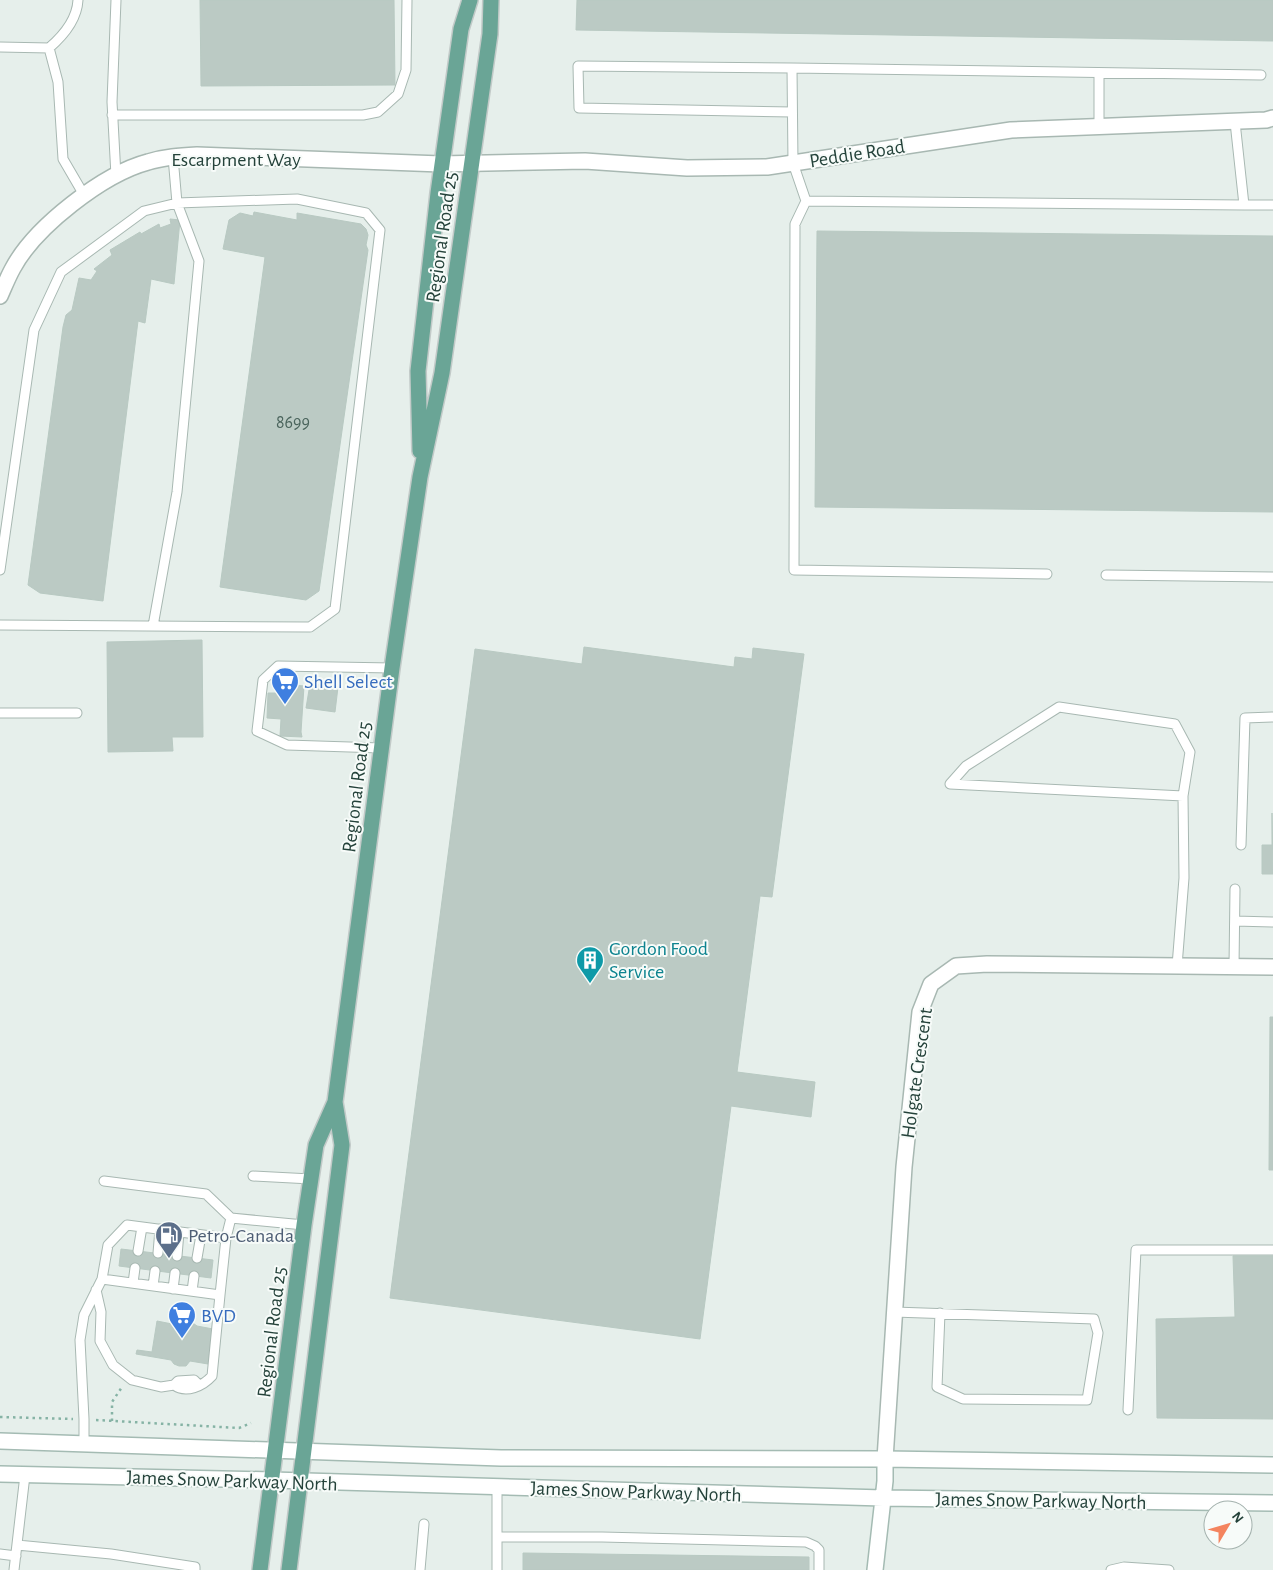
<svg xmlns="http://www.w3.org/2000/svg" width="1273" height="1570" font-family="'Alegreya Sans',sans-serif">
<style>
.building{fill:#bbcac4;stroke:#b8c9c2}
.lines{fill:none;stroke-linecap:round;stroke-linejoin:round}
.lane-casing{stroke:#a8b8b2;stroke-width:11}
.street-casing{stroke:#a8b8b2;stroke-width:18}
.secondary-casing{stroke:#a4bbb3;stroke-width:18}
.primary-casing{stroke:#c2cac8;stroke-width:18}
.path{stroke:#86b3a5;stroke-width:2.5;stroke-dasharray:2.5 4;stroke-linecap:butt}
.lane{stroke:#fff;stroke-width:9}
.street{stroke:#fff;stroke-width:15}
.secondary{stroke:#fff;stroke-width:15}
.primary{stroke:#6aa596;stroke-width:15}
.labels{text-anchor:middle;stroke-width:4;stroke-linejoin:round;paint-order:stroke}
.number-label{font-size:18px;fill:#4a645c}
.street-label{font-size:20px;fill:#24423a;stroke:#f7fbf9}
.shop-label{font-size:20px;fill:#366cbe;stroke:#f7fbf9;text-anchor:start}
.culture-label{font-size:20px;fill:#0d838f;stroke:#f7fbf9;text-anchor:start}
.service-label{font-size:20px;fill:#4e5e75;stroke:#f7fbf9;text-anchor:start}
</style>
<rect width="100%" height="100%" fill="#e6efeb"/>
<path class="building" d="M200 0H394L395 85 201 86Z
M577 0H1273V41L576 30Z
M254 212 297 220V213L361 224 366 229 368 235 366 245 368 250 319 591 306 600 220 587 265 257 223 249 229 220 240 213 253 216Z
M170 219 180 220 174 284 151 279 145 323 138 321 103 601 40 593 28 585 63 327 66 315 72 310 79 278 91 280 97 271 94 269 112 255 110 250 140 232 141 234 159 224 160 228 171 224Z
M817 231 1273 236V512L815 507Z
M202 640 203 737H172L173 751 108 752 107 642Z
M584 647 734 667 735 657 752 659 753 648 804 654 772 897 760 896 737 1072 815 1082 811 1117 731 1106 700 1339 390 1298 475 649 582 664Z
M279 684 304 686 301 732 302 737 280 736 281 719 267 718 268 693H278Z
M310 684 338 687 335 712 306 708Z
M1272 813 1273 874H1262V845H1272Z
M1270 1017H1273V1170H1269Z
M121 1249 213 1260 211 1278 119 1266Z
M1233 1256H1273V1419L1157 1418 1156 1319 1235 1317Z
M180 1318H186L197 1326 213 1329 208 1364 190 1361 186 1366H179L174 1364 171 1360 136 1354 137 1350 152 1352 157 1321 172 1324Z
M523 1553 809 1557V1570H523Z"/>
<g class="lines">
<g class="lane-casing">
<path id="lane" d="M0 47 49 48C63 36 77 19 78 0
M49 48 58 82 63 159 84 195
M792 68 1261 75
M792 112 579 108 578 66 792 68 793 163 806 201 1244 205
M112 115H363L378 112 398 94 406 70 407 0
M1235 122 1244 205H1273
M1099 127V73
M116 176 112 102 116 0
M806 201 795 224 794 570 1047 574
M0 570 34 330 61 272 144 211 177 203 297 199 366 213 380 230 335 609 310 627 0 625
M1106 575 1273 577
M153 626 177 492 199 261 177 203 173 157
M0 713H77
M381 748 287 745 257 731 263 680 278 666 392 668
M950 784 966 766 1059 707 1175 724 1190 752 1183 796 1184 878 1177 966
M950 784 1183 796
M1241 845 1245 718 1273 717
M1235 921 1273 922
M1234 966 1235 889
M253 1176 311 1179
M104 1181 206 1194 231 1218
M138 1251 142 1227
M158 1253 160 1229
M177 1256 179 1232
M197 1258 201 1235
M102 1279 220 1295 226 1238
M133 1283 135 1268
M153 1286 155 1271
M173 1289 175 1273
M96 1290 101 1312 100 1341 113 1365 132 1380 161 1387 174 1385 178 1381 194 1380 199 1385
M192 1291 194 1276
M894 1312 1094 1319 1098 1333 1087 1400 963 1399 937 1387 940 1313
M174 1385C186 1394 203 1386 212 1376L220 1295
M1128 1410 1136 1250H1273
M84 1445V1419L80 1340 84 1315 102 1279 108 1245 127 1225 226 1238 231 1218 304 1225
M498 1537H602L806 1542 815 1546 819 1550V1570
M17 1545 111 1554 195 1567V1570
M0 1554 16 1556
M14 1570 25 1475
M420 1570 424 1524
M497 1570V1487
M1111 1570 1124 1567 1169 1570"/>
</g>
<g class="street-casing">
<path id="street" d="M0 296C4 287 8 277 13 268 35 227 103 174 148 162 164 157 180 156 197 155L441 164 585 161 687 168 767 167 1011 130 1266 120 1273 118
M885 1459 904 1167 920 1012 931 984 956 966 987 964 1273 967"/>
</g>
<g class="secondary-casing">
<path id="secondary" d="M0 1441 501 1458 885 1459 1273 1465
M0 1474 272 1480 883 1498 1273 1503
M875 1570 885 1481V1459"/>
</g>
<g class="primary-casing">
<path id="primary" d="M420 451 418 371 438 193 461 29 470 0
M260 1570 304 1225 316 1145 335 1102
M289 1570 342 1145 335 1102 392 668 420 477 442 373 490 34 491 0"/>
</g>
<path class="path" d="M0 1417 73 1419
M96 1420 239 1428 251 1423
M112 1421V1402L122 1387"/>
<use href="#lane" class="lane"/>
<use href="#street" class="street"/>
<use href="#secondary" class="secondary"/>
<use href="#primary" class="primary"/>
</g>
<defs>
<g id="supermarket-pin" transform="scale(1.4375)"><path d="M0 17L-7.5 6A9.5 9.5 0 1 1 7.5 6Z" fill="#3f7fe0" stroke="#f7fbf9"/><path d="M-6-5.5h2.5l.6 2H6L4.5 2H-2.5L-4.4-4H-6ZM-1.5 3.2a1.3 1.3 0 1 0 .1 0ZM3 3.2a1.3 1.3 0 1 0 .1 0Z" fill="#fff"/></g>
<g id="building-pin" transform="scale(1.4375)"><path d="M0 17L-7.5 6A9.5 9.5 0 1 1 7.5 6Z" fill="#0f9aa8" stroke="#f7fbf9"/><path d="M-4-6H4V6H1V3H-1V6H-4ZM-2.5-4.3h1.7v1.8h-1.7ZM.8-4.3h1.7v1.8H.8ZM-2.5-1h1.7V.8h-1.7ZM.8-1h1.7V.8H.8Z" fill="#fff"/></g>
<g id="fuel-pin" transform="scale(1.4375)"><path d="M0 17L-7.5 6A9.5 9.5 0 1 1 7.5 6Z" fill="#5c6f8a" stroke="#f7fbf9"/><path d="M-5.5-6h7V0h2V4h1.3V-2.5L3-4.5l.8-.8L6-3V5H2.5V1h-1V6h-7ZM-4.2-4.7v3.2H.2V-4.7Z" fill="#fff"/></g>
</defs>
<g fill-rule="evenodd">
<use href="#supermarket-pin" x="285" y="681"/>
<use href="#building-pin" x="590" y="960"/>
<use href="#fuel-pin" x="169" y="1235"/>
<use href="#supermarket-pin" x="182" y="1315"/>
</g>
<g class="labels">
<g class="number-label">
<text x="293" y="428">8699</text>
</g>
<g class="street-label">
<text transform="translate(857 153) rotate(-9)" y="7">Peddie Road</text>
<text x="236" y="166">Escarpment Way</text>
<text transform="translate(441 237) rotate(-82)" y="7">Regional Road 25</text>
<text transform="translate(356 787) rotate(-83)" y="7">Regional Road 25</text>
<text transform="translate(916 1073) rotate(-82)" y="7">Holgate Crescent</text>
<text transform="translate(271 1332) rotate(-83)" y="7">Regional Road 25</text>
<text transform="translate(232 1480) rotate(2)" y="7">James Snow Parkway North</text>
<text transform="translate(636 1491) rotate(2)" y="7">James Snow Parkway North</text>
<text transform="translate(1041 1500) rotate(1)" y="7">James Snow Parkway North</text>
</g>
<g class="shop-label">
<text x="304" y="688">Shell Select</text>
<text x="201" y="1322">BVD</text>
</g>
<g class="culture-label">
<text x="609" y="955">Gordon Food<tspan x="609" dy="23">Service</tspan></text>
</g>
<g class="service-label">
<text x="188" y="1242">Petro-Canada</text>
</g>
</g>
<g transform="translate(1228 1525) rotate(52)"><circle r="24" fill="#f7fbf9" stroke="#a3b1ad"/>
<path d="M0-4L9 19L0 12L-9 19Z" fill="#f4845f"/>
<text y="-8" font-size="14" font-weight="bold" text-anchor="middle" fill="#24423a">N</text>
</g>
</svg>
